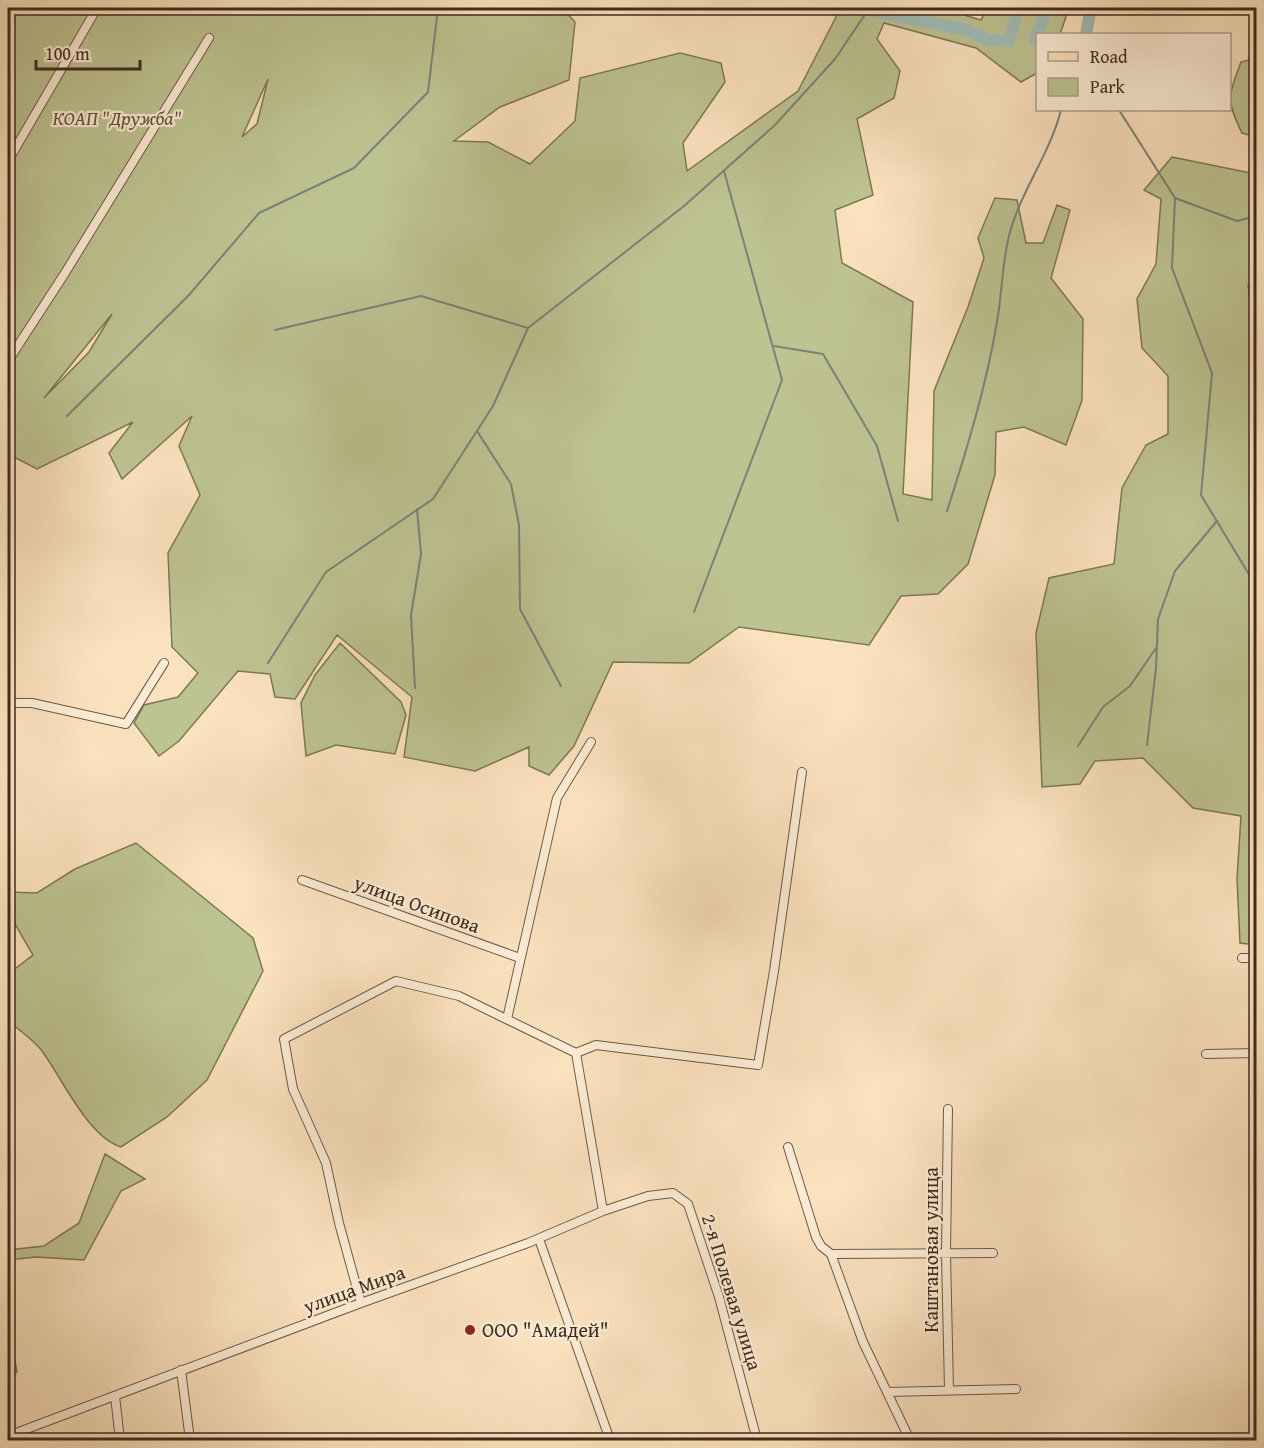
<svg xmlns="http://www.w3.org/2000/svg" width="1264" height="1448" font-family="'Gentium Book Plus',serif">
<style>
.green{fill:#bec392;stroke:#7e7758;stroke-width:1.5;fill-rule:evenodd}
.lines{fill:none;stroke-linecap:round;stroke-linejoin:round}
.stream{stroke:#79837a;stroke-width:2}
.river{stroke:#a0bdb7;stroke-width:12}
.street-casing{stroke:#6d5946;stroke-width:10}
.primary-casing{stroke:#3e2b1e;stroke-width:14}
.street{stroke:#fcecd5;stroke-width:8}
.primary{stroke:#fbe2bf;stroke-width:12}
.poi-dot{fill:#8f2418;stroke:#fcecd5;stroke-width:2}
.labels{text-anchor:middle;stroke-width:4.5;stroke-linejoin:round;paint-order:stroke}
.park-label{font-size:20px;font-style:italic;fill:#5e513b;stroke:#fcecd5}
.street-label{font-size:20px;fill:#3e2b1e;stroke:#fcecd5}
.poi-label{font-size:20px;fill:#3e2b1e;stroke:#fcecd5;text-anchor:start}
</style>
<rect width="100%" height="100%" fill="#fbe2bf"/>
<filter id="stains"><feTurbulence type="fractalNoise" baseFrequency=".00333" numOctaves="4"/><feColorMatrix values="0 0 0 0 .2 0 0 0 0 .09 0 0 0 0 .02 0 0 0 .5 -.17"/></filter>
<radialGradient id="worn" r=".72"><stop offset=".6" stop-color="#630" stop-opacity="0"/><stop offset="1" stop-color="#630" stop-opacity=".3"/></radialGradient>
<path class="green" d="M8 8H562L575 22 569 80 500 107 454 141 488 142 530 164 575 121 580 78 680 53 721 63 725 82 683 143 687 171 798 91 836 17 835 8H941L981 20 987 8H1062L1066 17 1060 34H1038L1037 73 1021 82 976 48 884 23 877 39 900 71 894 98 857 119 873 195 835 210 842 263 913 302 903 494 932 500 934 391 968 307 984 258 978 238 995 198 1017 200 1026 243H1043L1057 205 1070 210 1051 278 1083 319 1082 400 1066 445 1024 427 996 432 995 475 968 564 938 594 901 596 869 645 739 627 689 663 613 662 574 746 549 775 529 766V747L475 771 404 757 412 697 337 635 295 699 275 697 270 674 238 671 179 741 159 756 134 723 144 705 178 697 198 673 172 647 168 553 200 495 179 446 192 416 122 479 109 453 133 422 37 469 8 454ZM268 79 257 124 242 137ZM112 314 89 352 44 398Z
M1256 58V137L1242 133C1226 100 1228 97 1241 62Z
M1172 157 1256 174V281L1248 285 1256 342V945L1240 943 1237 879 1241 816 1193 808 1143 758 1095 761 1080 784 1042 787 1036 633 1049 578 1114 564 1122 488 1146 445 1168 434V376L1142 348 1137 299 1156 264 1161 199 1144 190Z
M340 643 401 702 406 715 395 754 336 745 306 756 301 703 315 675Z
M136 843 253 938 263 971 207 1080 167 1117 121 1147C88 1137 62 1078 42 1051 33 1039 18 1030 8 1020V974L33 955 8 912V892L37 893 75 869Z
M105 1154 145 1179 121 1191 84 1260 36 1257 8 1260V1250L44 1246 79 1223Z
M8 1326 17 1372 8 1378Z"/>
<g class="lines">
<path class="stream" d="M1119 110 1175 198 1172 268 1212 373 1201 495 1256 586
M1175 198 1237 221 1256 216
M275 330 421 296 528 328
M774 346 823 354 877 446 898 521
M67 416 189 295 259 213 354 168 428 92 438 8
M477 431 511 484 519 525 520 609 561 686
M947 511C967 449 986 387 997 322 1002 294 1002 264 1009 236 1020 192 1050 154 1061 110
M694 612 782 380 724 171
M268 663 326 572 433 499 493 406 528 328 684 206 775 125 835 59 868 10
M415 688 411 615 421 554 417 509
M1147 745 1156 668 1158 619 1175 571 1217 521
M1078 746 1103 707 1130 686 1156 648"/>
<path class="river" d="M866 8 868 10 967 30 989 40 1009 41 1018 8
M1086 34 1091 8
M1038 42 1035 39 1046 10 1044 8"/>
<g class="street-casing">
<path id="street" d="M8 161 97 8
M8 361 65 273 209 38
M8 703H32L126 724 164 663
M302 880 520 958
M1242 958H1256
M507 1019 557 798 591 742
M576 1053 596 1045 758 1065 774 971 802 772
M1206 1054 1256 1053
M948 1109 946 1254 949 1390
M788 1147 816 1237 821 1246 831 1254 863 1342 910 1440
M539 1239 610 1440
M831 1254 993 1253
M361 1303 339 1223 326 1163 293 1089 284 1039 396 981 459 996 576 1053 603 1211
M181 1370 190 1440
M888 1392 1016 1389
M115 1396 120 1440
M8 1436 361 1303 528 1243 603 1211 648 1196 673 1193 688 1204 719 1297 757 1440"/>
</g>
<g class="primary-casing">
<path id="primary" d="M8 1433 9 1440"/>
</g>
<use href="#street" class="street"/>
<use href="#primary" class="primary"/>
</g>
<circle class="poi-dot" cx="470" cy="1330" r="6"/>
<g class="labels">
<g class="park-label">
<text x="117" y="125">КОАП "Дружба"</text>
</g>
<g class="street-label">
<text transform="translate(417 904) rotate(20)" y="7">улица Осипова</text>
<text transform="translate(931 1250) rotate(-90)" y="7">Каштановая улица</text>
<text transform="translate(354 1289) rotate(-20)" y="7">улица Мира</text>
<text transform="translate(732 1292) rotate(73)" y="7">2-я Полевая улица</text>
</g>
<g class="poi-label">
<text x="482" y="1337">ООО "Амадей"</text>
</g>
</g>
<rect width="1264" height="1448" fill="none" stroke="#fbe2bf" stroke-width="30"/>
<rect x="9" y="9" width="1246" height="1430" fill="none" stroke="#3e2b1e" stroke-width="3"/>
<rect x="15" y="15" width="1234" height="1418" fill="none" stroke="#3e2b1e" stroke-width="1.5"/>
<rect x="1036" y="33" width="195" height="78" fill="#fcecd5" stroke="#b09f8c" stroke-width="1.5"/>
<rect x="1048" y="52" width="30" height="9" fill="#fbe2bf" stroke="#b09f8c" stroke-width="1.5"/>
<text x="1090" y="63" font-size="18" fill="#3e2b1e">Road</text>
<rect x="1048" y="78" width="30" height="18" fill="#bec392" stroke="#b09f8c" stroke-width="1.5"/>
<text x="1090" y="93" font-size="18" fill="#3e2b1e">Park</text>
<path d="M36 60v9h104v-9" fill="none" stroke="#3e2b1e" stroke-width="3"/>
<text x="45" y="60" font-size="18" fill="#3e2b1e" stroke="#fcecd5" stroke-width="4.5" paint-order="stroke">100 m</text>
<rect width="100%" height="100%" filter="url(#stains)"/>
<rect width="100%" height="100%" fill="url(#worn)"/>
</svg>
